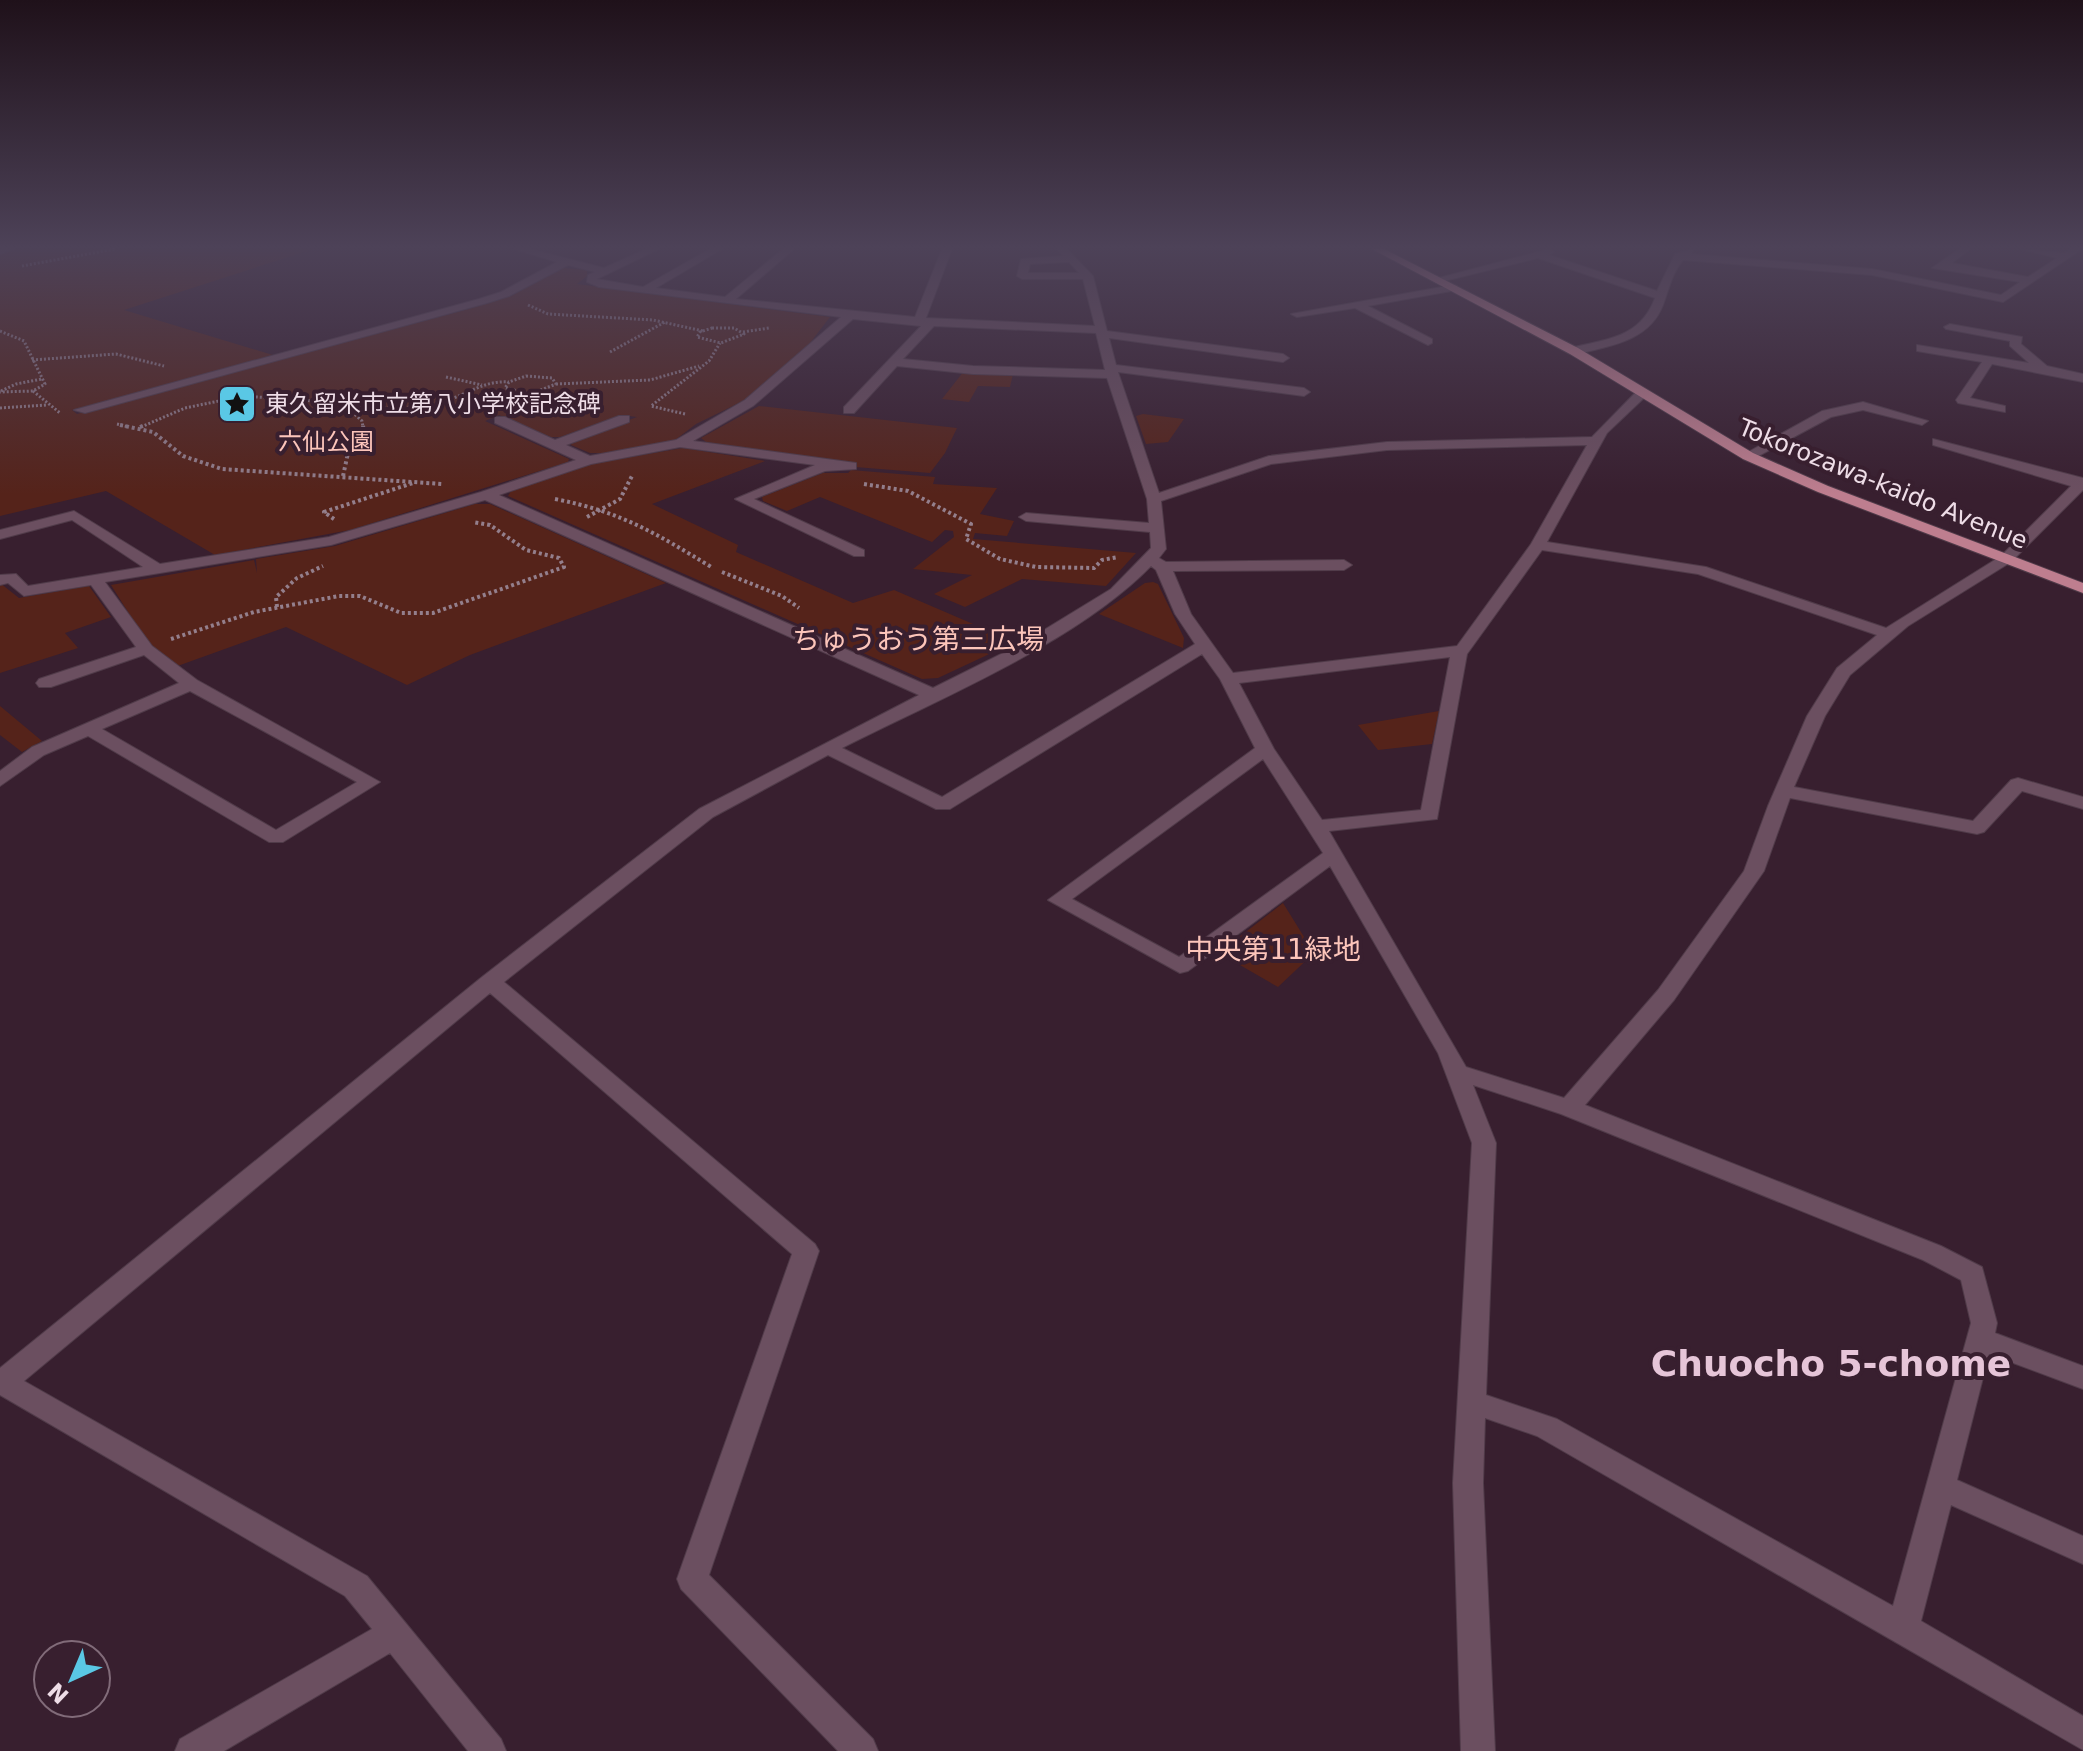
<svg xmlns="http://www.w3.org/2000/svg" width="2083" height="1751" font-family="'DejaVu Sans','Noto Sans JP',sans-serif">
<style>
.green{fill:#55231a}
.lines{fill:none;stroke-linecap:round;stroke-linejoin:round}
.minor-casing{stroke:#503b49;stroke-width:2}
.major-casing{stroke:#503b49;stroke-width:2}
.path-far1{stroke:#947f8c;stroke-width:3;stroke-dasharray:2 2;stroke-linecap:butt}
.path{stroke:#947f8c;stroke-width:4;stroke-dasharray:3 3;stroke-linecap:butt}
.minor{fill:#6b4f60;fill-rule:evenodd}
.major{fill:#be7e8f;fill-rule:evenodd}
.labels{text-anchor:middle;stroke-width:8;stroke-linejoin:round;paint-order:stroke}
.far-poi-label{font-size:24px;fill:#eedde7;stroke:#381f2f;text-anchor:start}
.far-park-label{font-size:24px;fill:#fcc5ba;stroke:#381f2f}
.far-street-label{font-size:24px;fill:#eedde7;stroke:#381f2f}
.park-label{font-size:28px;fill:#fcc5ba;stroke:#381f2f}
.near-neighbourhood-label{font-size:36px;font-weight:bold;fill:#e6c5d8;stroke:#381f2f}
</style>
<rect width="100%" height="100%" fill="#381f2f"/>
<path class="green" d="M15 249H313L124 310 276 356 72 410 77 414 469 309 511 296 563 268 587 270V276L577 284 830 317 803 352 743 401 696 424 675 440 604 453H590L571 445 573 441 637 417 621 415 560 437H551L499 415 485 421 569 459 568 462 350 530 215 555 106 491 0 516V253Z
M964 371 1013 374 1010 387 978 386 969 402 942 399Z
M759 406 957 428 945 453 930 473 855 467 857 464 706 442 701 438Z
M1143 414 1184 419 1168 442 1146 444 1136 416Z
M683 448 765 461 652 504 738 545 736 552 853 603 894 590 1015 642 938 678 922 679 508 496 511 491 590 464Z
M851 470 935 477 933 484 997 488 980 514 1014 521 1007 536 975 533 973 539 1136 553 1106 586 1022 579 965 607 934 594 972 575 913 569 954 537 953 531 945 530 932 542 820 497 787 511 763 501 762 497 823 473H848Z
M475 504H490L666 583 470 655 407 685 286 627 172 668 145 639 111 585 254 560 257 573 256 559 335 546Z
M1153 582 1158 584 1184 638 1183 648 1099 614 1145 583Z
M0 583 19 598 89 586 111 617 65 633 78 648 0 673Z
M0 706 42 741 22 752 0 735Z
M1439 711 1432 744 1378 750 1358 725Z
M1283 903 1314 953 1278 987 1219 953Z"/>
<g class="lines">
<g class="minor-casing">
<path id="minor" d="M0 249H14L0 254Z
M514 249H530L604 268 646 249H659L597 279 643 287 710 249H722L656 288 725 297 783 249H794L736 299 915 317 942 249H952L926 318 1095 326 1083 279H1022L1017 276 1021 259 1063 256 1057 249H1067L1093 276 1107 331 1283 354 1289 358 1283 362 1109 338 1116 365 1304 388 1310 392 1304 396 1118 372 1159 493 1269 456 1387 442 1592 437 1638 390H1646V396L1607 433 1547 542 1706 567 1886 628 2001 556 2071 486 1933 445V439L2083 478V490L2011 562 1908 626 1850 675 1825 716 1794 787 1973 821 2011 780 2018 778 2083 797V809L2022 791 1984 832 1977 834 1790 798 1764 871 1674 1000 1585 1105 1941 1246 1982 1267 1997 1323 1995 1333 2083 1366V1389L1989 1354 1957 1480 2083 1536V1564L1951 1505 1921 1621 2083 1716V1750L1537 1436 1485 1418 1483 1483 1495 1751H1461L1453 1483 1472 1143 1438 1053 1330 866 1188 971 1180 973 1048 900 1255 748 1220 679 1202 654 950 809H936L828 755 713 817 504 982 815 1244 819 1251 709 1575 873 1739 878 1751H838L681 1589 677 1579 792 1254 490 993 24 1381 367 1576 501 1739 506 1751H468L390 1653 224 1751H175L180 1739 372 1629 345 1596 0 1395V1368L482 977 699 809 919 695 485 500 331 545 105 582 152 646 197 680 380 782 283 842H269L88 736 44 755 0 786V771L32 747 179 683 144 655 51 687H39L36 683 39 679 136 647 91 585 24 596 8 583 0 585V575L16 574 28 586 143 567 72 520 0 539V530L74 511 160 564 329 537 481 492 576 460 495 423V417H505L555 440 619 416H629V422L566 445 590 456 676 440 745 400 841 317 599 287 587 282 588 275 595 272 568 265 509 296 487 303 85 413 74 410 479 299 501 292 557 262ZM1069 262 1079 273H1028L1030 264ZM853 319 921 326 844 407V413H854L897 366 973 374 1107 378 1147 499 1149 523 1026 513 1019 517 1026 521 1150 532 1151 548 1111 589 1021 644 933 688 499 495 591 464 680 447 815 465 735 499 854 556H864V550L754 499 825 471 856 469V463L693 441 753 406ZM934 326 1096 333 1105 370 973 366 903 359ZM1587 445 1531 544 1457 646 1233 673 1191 614 1173 571 1344 570 1352 565 1344 560 1166 562 1159 558 1166 549 1161 501 1271 464 1387 450ZM1542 550 1698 574 1877 635 1837 668 1807 716 1768 806 1744 871 1658 990 1564 1098 1466 1067 1329 831 1437 819 1467 654ZM1151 566 1156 570 1175 614 1195 644 942 797 842 748C938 699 1076 643 1151 566ZM1450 657 1421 810 1322 820 1274 749 1239 683ZM190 691 357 782 276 830 102 729ZM1263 759 1323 853 1179 957 1072 899ZM1473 1085 1561 1114 1923 1260 1961 1280 1971 1323 1893 1606 1557 1419 1486 1395 1496 1143Z
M1549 249 1554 252 1549 255 1657 291 1675 254 1694 249 1691 254 1872 269 2001 295 2020 282 1932 268 1959 249H1970L1952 263 2028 277 2057 258 2021 249 2064 253 2071 249H2082L2003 302 1872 275 1683 260C1672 273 1669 289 1663 305 1649 342 1608 346 1574 355L1568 351 1570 348C1607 339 1640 338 1655 298L1538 258 1436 283 1431 280Z
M1453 285 1457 286V290L1368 306 1432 339V343L1428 345 1355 308 1297 317 1291 314Z
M1950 324 2022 337 2021 344 2047 366 2083 374V382L1992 364 1970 398 2005 406V412L1958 403 1956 400 1982 362 1917 351V345L2029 363 2010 346V341L1946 329 1944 327Z
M1863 402 1928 421 1922 425 1863 410 1831 417 1753 459 1741 456 1822 411Z"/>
</g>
<g class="major-casing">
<path id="major" d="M1372 249H1384L1578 348 1753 453 1828 486 2083 583V593L1818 492 1743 459 1570 354Z"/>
</g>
<path class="path-far1" d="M22 266 115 249
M528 305 548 314 653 320 703 331
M712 328H734L744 334 721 343 697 337 700 332Z
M0 331 24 341 45 384 33 391 0 392
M743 332 769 328
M610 352 665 322
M32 360 116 354 164 366
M526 376 552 378 556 384 531 394 505 388 509 382Z
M446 377 482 385
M556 384 650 380 699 366
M1 391 16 384 42 379
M33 391 60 413
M344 403C377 408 411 411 444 401 467 395 484 380 509 382
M0 408 47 405
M685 414 651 406 709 361 720 343
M117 424 129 427
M141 427 185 408 243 396 343 403 362 421 363 427"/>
<path class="path" d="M120 425 153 432 183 456 222 469 442 484
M140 427 145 425
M343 476 348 453 364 435 363 425
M864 484 908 491 971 524 966 539 1000 559 1036 567 1094 568 1102 560 1118 557
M555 499C622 512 655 533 713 568
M587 517 620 499 633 474
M334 519 324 512 413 483
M722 572 782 596 799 608
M277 607 276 597 297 578 323 566
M171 639 254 612 339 596H360L401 613H433L564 567 559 558 526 550 490 525 473 522"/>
<use href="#minor" class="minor"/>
<use href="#major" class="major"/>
</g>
<linearGradient id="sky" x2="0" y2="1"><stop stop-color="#1f111a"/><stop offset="0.5" stop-color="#4d4258"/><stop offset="1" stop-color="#4d4258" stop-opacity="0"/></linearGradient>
<rect width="2083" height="494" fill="url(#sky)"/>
<defs>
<g id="sight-square" transform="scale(2)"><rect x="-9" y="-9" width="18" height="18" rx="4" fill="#5ac8e5" stroke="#381f2f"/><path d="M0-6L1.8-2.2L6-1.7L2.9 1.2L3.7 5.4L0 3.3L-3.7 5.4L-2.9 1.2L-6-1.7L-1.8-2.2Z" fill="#111"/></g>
</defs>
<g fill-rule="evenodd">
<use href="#sight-square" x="237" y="404"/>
</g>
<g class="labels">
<g class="far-poi-label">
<text x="265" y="412">東久留米市立第八小学校記念碑</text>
</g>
<g class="far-park-label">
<text x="326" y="450">六仙公園</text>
</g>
<g class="far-street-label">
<text transform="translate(1883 484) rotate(22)" y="8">Tokorozawa-kaido Avenue</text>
</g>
<g class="park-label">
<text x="918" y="649">ちゅうおう第三広場</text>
<text x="1273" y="959">中央第11緑地</text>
</g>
<g class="near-neighbourhood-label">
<text x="1831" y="1376">Chuocho 5-chome</text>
</g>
</g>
<g transform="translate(72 1679) rotate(224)"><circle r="38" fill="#381f2f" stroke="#816b79" stroke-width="2"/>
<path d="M0-6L14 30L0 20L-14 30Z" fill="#5ac8e5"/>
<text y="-12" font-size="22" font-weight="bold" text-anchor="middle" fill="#eedde7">N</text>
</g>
</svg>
